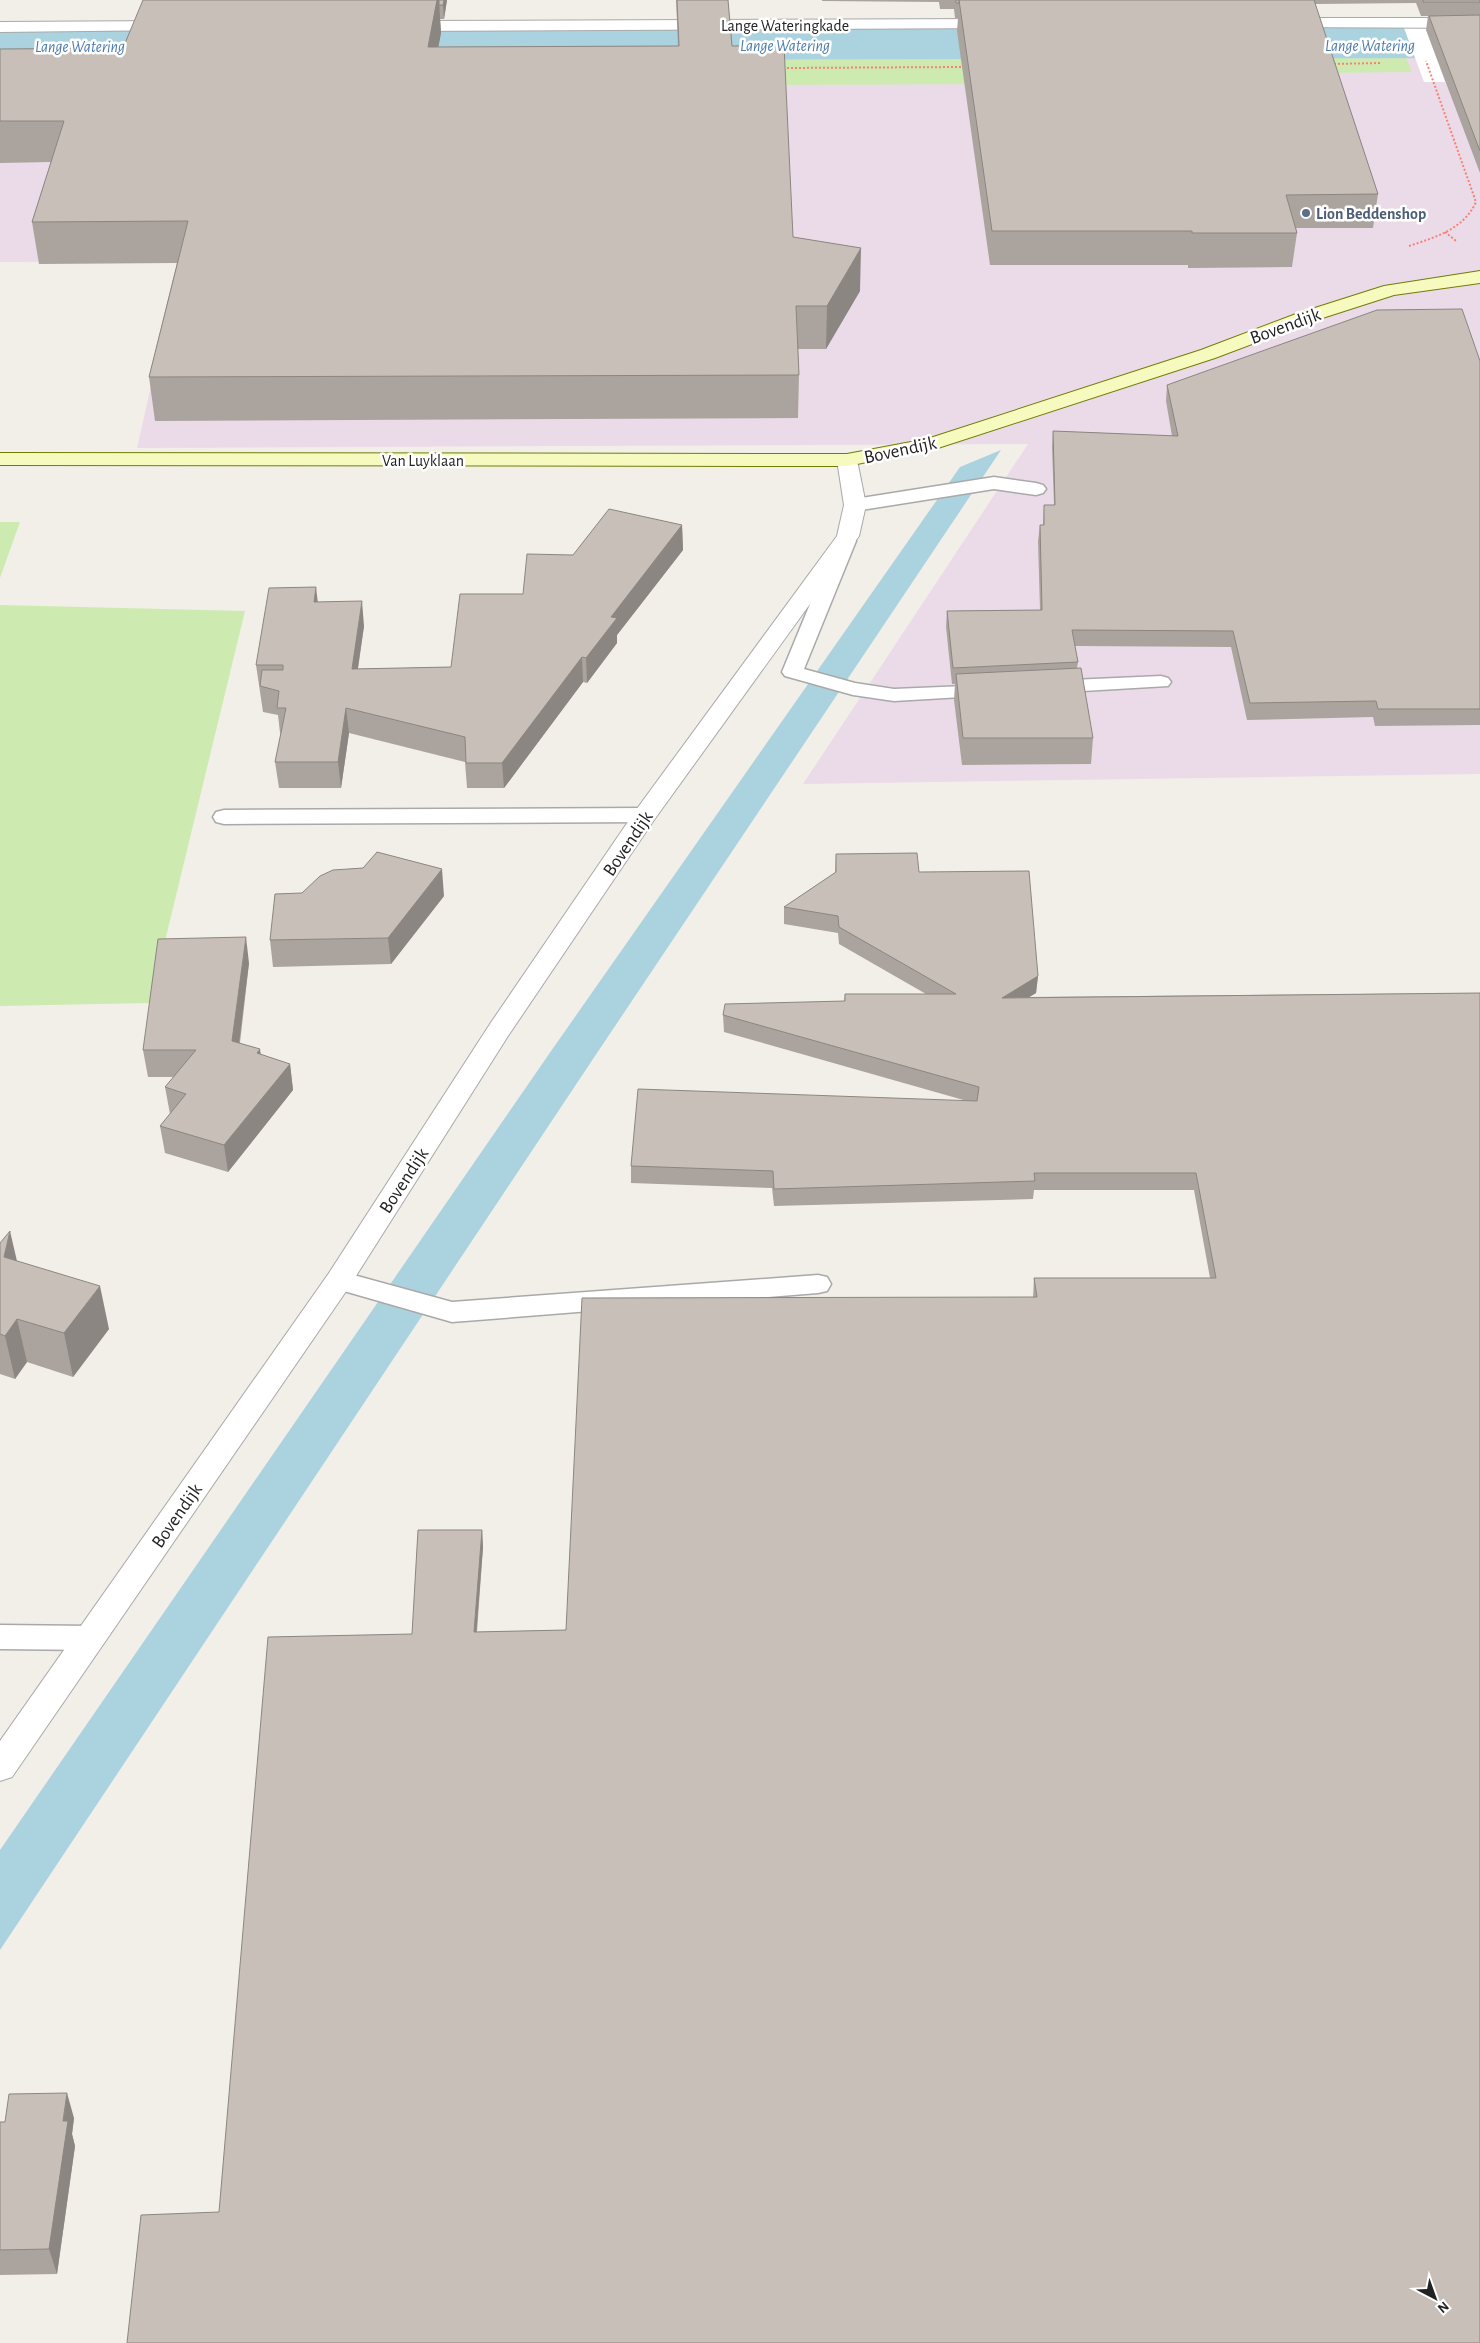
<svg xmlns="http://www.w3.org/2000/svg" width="1480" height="2343" font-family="'Alegreya Sans',sans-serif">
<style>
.industrial{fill:#ebdbe8}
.grass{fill:#cdebb0}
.water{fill:#aad3df}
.pier{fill:#fff}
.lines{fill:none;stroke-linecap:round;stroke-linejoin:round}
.lane-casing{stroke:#a9a9a9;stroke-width:3}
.street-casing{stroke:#a9a9a9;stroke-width:2}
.secondary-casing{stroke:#707d05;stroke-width:2}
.path{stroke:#fa8072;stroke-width:2;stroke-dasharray:2 2;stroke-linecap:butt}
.lane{fill:#fff;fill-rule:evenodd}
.street{fill:#fff;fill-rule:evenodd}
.secondary{fill:#f7fabf;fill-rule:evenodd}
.wall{fill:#aba49e}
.shaded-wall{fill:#8b8681}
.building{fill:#c7bfb8;stroke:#8b8681}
.service-dot{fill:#5c6f8a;stroke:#fff;stroke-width:2}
.labels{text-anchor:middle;stroke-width:5;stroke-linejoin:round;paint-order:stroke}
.far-street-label{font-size:16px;fill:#222;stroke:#fff}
.far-water-label{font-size:16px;font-style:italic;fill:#4a7aab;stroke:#fff}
.far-service-label{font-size:16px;font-weight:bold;fill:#4e5e75;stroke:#fff;text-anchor:start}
.street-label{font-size:19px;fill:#222;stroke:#fff}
</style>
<rect width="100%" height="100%" fill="#f2efe9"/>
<path class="industrial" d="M1480 55V774L803 784 1028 444 137 448 179 261 0 262V93Z"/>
<path class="grass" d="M695 58H1406L1412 72 1320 73 1323 83 757 85 0 61Z
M0 522H20L0 578Z
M0 605 245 611 150 1003 0 1006Z"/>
<path class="water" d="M695 28H1480V58L0 61V31Z
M1001 450 595 1056 0 1950V1850L549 1054 960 467Z"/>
<path class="pier" d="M1404 28H1478L1480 37H1429L1445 82H1424Z"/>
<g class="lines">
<g class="lane-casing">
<path id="lane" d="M994 477 1036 483 1043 485 1046 489 1043 493 1036 495 994 489 855 511 848 509 845 505 848 501 855 499Z
M846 535 853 537 856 541 804 669 855 683 894 689 989 685 996 687 1000 691 996 695 894 701 853 695 785 676 782 672 836 541 839 537Z
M1161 676 1168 678 1171 682 1168 686 1049 693 1042 691 1039 687 1042 683 1049 681Z
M645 808 653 810 656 815 653 820 645 822 224 824 216 822 213 817 216 812 224 810Z
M339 1271 452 1302 818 1275 827 1277 831 1284 827 1291 818 1293 452 1322 330 1287 326 1280 330 1273Z
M0 1625 91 1626 101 1630 105 1638 101 1646 91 1650 0 1649Z"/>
</g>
<g class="street-casing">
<path id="street" d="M1284 18H1480V28L1278 27 1276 23 1278 19Z
M996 19 1002 20 1004 24 1002 28 404 31 398 30 395 26 398 22 404 21Z
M169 21 175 22 178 26 175 30 0 32V22Z
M847 454 854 456 857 460 866 505 859 536 654 820 508 1036 349 1287 12 1777 0 1781V1741L329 1273 490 1024 636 810 837 536 844 505 837 460 840 456Z"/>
</g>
<g class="secondary-casing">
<path id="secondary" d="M1480 271V283L1394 295 1310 322 1215 358 938 448 847 466 0 465V453L847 454 927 439 1201 350 1296 314 1384 286Z"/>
</g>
<path class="path" d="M1330 64 1382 63
M783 68 964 67
M1445 232 1456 241
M1409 246C1436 237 1464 229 1476 202L1426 61"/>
<use href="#lane" class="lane"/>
<use href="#street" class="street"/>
<use href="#secondary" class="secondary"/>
</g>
<path class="wall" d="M447 0 444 19H440L441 33 438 47 678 46 676 0H728L732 46 793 237 860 291 826 349H798L799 375 798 418 155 421 149 377 177 263 39 264 32 222 51 162 0 163V49L123 48Z
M822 0H1480V173L1426 30 1428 16H1421L1416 3 1315 4 1378 194 1373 228H1296L1297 233 1292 267 1188 268V265H990L957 31 958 18H955L954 9H940L939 2 822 1Z
M1480 361V725L1375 726 1373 717 1247 720 1231 647 1075 646 1078 662 1077 668 1093 738 1091 764 962 765 954 700 955 684H952L946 627 947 611 1040 610 1038 541 1040 525H1043L1044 505H1054L1052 447 1053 431 1172 436 1166 401 1167 385Z
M682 525 683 550 617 635V643L587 683 583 682 504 788H467L465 762 349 733 341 788H279L275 762 281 733H280L278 715 263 712 256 665 318 602 364 626 358 669 451 667 523 594Z
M836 854 919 872 1038 976 1036 993 1029 997 1480 993V2343L219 2212 412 1634 482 1530 483 1547 477 1632 566 1630 1033 1297 1034 1278H1210L1194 1190H1034L1033 1199 774 1206 772 1188 631 1183V1166L967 1101 724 1032 723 1015 844 1001 845 994H926L839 944 838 933 784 924V907L835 873Z
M444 896 391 964 273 967 270 940Z
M249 963 240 1043 261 1055 290 1064 293 1090 228 1172 165 1153 160 1126 170 1114 165 1087 174 1077H148L143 1050Z
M0 1243 17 1261 109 1329 73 1377 27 1362 15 1379 0 1374Z
M74 2118 72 2134 75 2146 57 2274 0 2275V2122Z"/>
<path class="shaded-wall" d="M437 0H439L441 33 431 87 428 47Z
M444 0H447L444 19 443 5Z
M861 248 860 291 826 349 827 306Z
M682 525 683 550 617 635V643L587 683 586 658 611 617Z
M316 587 319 612 314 602Z
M362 601 364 626 354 694 352 669Z
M582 657 583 682 504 788 502 763Z
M346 708 349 733 341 788 338 762Z
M442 869 444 896 391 964 388 938Z
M246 937 249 963 236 1067 232 1041Z
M1038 976 1036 993 1000 1015 1002 998Z
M260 1049 264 1076 257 1053Z
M290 1064 293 1090 228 1172 224 1145Z
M10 1231 20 1274 4 1257Z
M100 1286 109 1329 73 1377 64 1333Z
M17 1319 27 1362 15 1379 5 1336Z
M482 1530 483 1547 475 1649 474 1632Z
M67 2093 74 2118 72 2134 75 2146 57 2274 49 2249 63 2121Z"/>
<path class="building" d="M143 0H437L428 47 679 46 677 0H728L732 46 784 45 793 237 861 248 827 306H796L799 375 149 377 188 221 32 222 64 121H0V49L123 48Z
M439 0H444L443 5H439Z
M956 0H959V3H956Z
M959 0H1314L1378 194 1286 195 1297 233H1192V231H992Z
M1423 0H1480V2H1423Z
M1480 15V151L1429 16Z
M1462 309 1480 361V709H1378L1376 701 1250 703 1233 631 1072 630 1078 662 953 668 947 611 1042 610 1040 525H1044V505H1055L1053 431 1178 436 1167 385 1377 310Z
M609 509 682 525 611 617 617 618 586 658 582 657 502 763H466L465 737 346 708 338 762H275L286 708H277L279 691 260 686 262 670H283V665H256L269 588 316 587 314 602 362 601 352 669 451 667 460 594H523L527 554 573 555Z
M1081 668 1093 738H963L956 674Z
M377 852 442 869 388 938 270 940 275 894 302 893 320 876 333 870 363 868Z
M917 853 919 872 1029 871 1038 976 1002 998 1480 993V2343H127L141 2215 219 2212 268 1637 412 1634 418 1530H482L474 1632 566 1630 582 1298 1037 1297 1034 1278H1216L1196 1173H1034L1035 1181 774 1189 773 1171 631 1166 638 1089 977 1101 979 1087 723 1015 725 1004 845 1001V994H956L839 927 838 916 784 907 836 872V854Z
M246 937 232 1041 260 1049 257 1053 290 1064 224 1145 160 1126 186 1094 165 1087 196 1050H143L158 939Z
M10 1231 4 1257 100 1286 64 1333 17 1319 5 1336 0 1334V1243Z
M67 2093 63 2121H68L49 2249 0 2250V2122H5L9 2094Z"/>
<circle class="service-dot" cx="1306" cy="213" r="5"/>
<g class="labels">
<g class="far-street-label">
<text x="785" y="31">Lange Wateringkade</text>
<text x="423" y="466">Van Luyklaan</text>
</g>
<g class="far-water-label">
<text x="785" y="51">Lange Watering</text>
<text x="1370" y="51">Lange Watering</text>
<text x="80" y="52">Lange Watering</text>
</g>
<g class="far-service-label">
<text x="1316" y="219">Lion Beddenshop</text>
</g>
<g class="street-label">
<text transform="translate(1285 325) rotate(-20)" y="7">Bovendijk</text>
<text transform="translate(900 449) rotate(-12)" y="7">Bovendijk</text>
<text transform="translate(627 843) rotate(-56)" y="7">Bovendijk</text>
<text transform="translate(403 1180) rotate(-57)" y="7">Bovendijk</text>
<text transform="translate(176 1515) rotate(-55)" y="7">Bovendijk</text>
</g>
</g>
<g transform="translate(1435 2298) rotate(139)" stroke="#ffffff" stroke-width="4" paint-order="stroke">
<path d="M0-4L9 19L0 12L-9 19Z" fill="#222222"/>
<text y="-8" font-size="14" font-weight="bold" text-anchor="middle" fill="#222222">N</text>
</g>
</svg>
